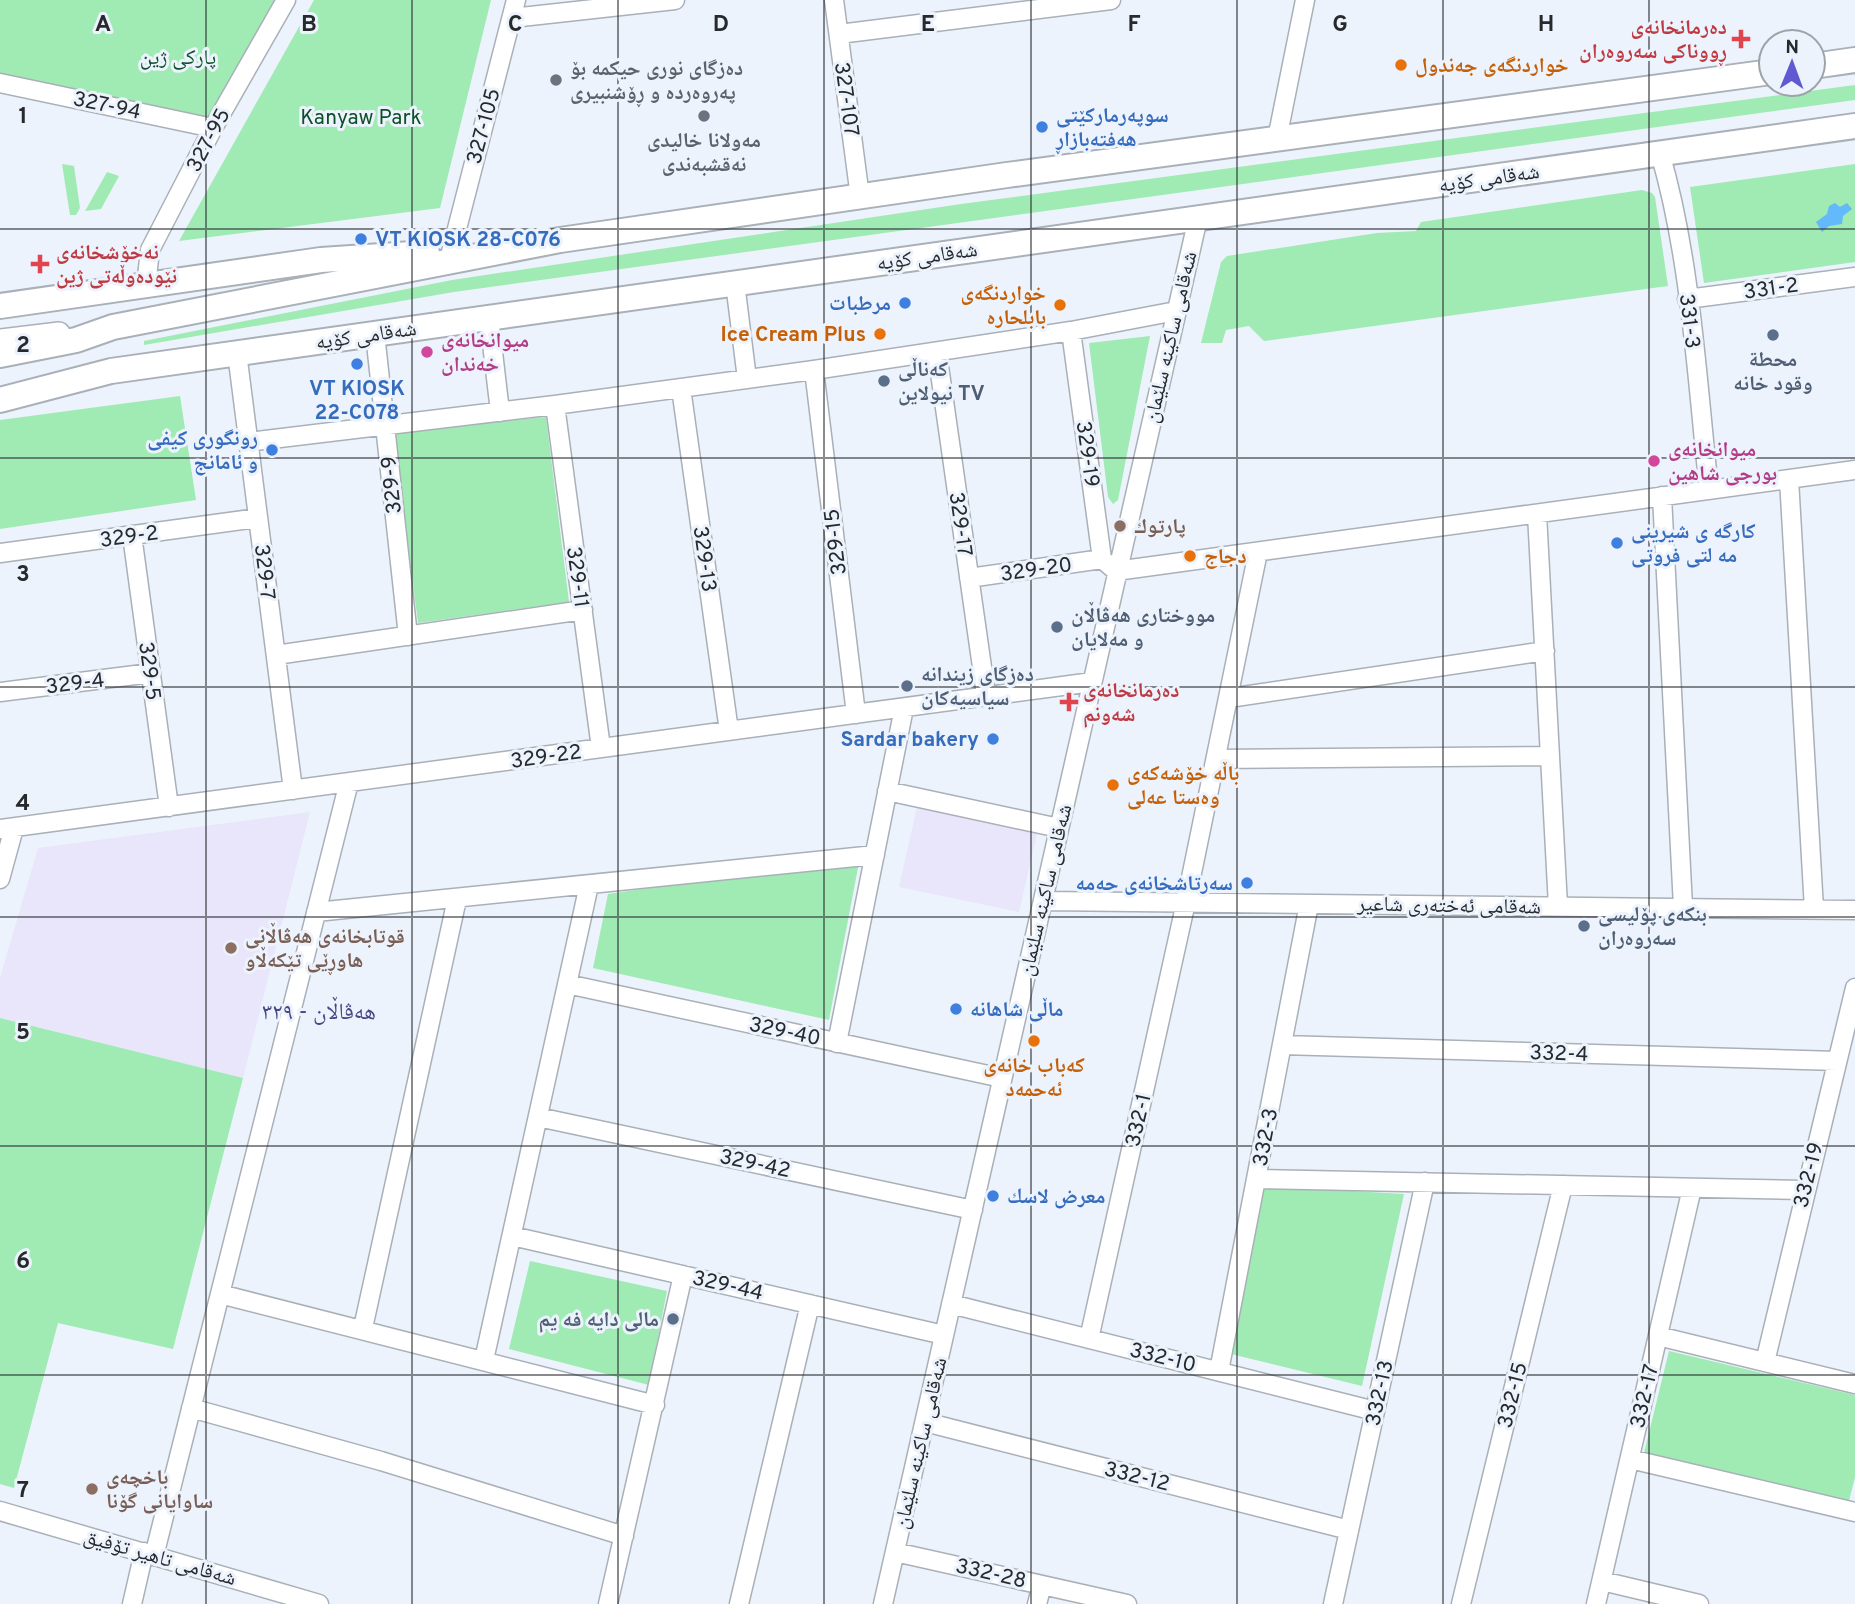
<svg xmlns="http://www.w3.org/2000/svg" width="1855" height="1604" font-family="Overpass,'Noto Naskh Arabic',sans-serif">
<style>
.education{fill:#e9e5fb}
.green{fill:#9febb3}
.water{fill:#63b9f9}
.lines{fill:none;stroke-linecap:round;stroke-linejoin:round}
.minor-casing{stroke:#a9b0b8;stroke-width:21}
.major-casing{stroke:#a9b0b8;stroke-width:24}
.highway-casing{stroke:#a9b0b8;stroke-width:28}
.minor{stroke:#fff;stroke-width:18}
.major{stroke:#fff;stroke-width:21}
.highway{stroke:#fff;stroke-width:24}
.grid{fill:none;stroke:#272a2d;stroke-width:2;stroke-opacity:0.55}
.health-dot{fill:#e0444e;stroke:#ecf3fc;stroke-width:2.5}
.food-dot{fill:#e8710a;stroke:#ecf3fc;stroke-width:2.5}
.worship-dot{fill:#6b7280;stroke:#ecf3fc;stroke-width:2.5}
.shop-dot{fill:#3f7fe0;stroke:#ecf3fc;stroke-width:2.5}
.service-dot{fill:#5c6f8a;stroke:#ecf3fc;stroke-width:2.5}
.hotel-dot{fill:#d1479c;stroke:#ecf3fc;stroke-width:2.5}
.education-dot{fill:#8d6e63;stroke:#ecf3fc;stroke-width:2.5}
.labels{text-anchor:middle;stroke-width:6;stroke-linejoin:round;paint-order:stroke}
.health-label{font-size:21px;font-weight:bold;fill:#be3a42;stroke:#ecf3fc;text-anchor:start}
.park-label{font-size:21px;fill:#0d5028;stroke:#ecf3fc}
.food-label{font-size:21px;font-weight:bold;fill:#c56008;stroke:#ecf3fc;text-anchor:start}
.worship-label{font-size:21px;font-weight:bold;fill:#5b616d;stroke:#ecf3fc;text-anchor:start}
.street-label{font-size:21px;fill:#272a2d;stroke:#ecf3fc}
.shop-label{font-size:21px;font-weight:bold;fill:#366cbe;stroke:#ecf3fc;text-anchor:start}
.hotel-label{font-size:21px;font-weight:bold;fill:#b23c85;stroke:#ecf3fc;text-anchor:start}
.service-label{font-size:21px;font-weight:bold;fill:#4e5e75;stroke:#ecf3fc;text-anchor:start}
.education-label{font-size:21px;font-weight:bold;fill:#785e54;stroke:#ecf3fc;text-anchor:start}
.neighbourhood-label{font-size:23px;fill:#474785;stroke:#ecf3fc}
.grid-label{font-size:23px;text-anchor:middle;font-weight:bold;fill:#272a2d;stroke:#ecf3fc;stroke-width:6;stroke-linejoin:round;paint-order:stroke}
</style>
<rect width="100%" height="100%" fill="#ecf3fc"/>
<path class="education" d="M921 789 1041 816 1019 912 899 887Z
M310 812 243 1078 0 1018V978L38 848Z"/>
<path class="green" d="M0 0H276L207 121 0 77Z
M314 0H491L440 208 179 241Z
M1855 85V100L454 292 144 345V341L452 280 961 204Z
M62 164 74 166 80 208 76 215H70Z
M1855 164V262L1704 283 1690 187Z
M107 172 119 176 101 209 85 211Z
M1642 190 1652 193 1655 197 1668 286 1264 341 1249 326 1226 330 1222 343H1201L1221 262 1227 256 1377 233 1416 231 1421 222Z
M1150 336 1118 500 1113 504 1108 497 1089 343Z
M180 396 196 500 0 529V420Z
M546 417 569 602 418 623 394 432Z
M860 857 829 1020 593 968 608 894Z
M0 1018 243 1078 173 1349 58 1323 14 1488 0 1484Z
M1265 1186 1404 1194 1362 1386 1231 1354Z
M530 1261 667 1291 649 1385 509 1349Z
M1669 1351 1855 1395V1477L1848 1505 1643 1457Z"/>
<path class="water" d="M1847 203 1852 209 1843 216 1842 224 1829 226 1822 232 1816 222 1827 214 1829 206 1835 203 1840 207Z"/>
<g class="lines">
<g class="minor-casing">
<path id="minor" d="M834 0 860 197
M512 18 675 0
M839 34 1111 0
M0 83 213 128
M1277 139 1305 0
M1660 153C1691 259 1697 380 1709 490
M451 252 516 0
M735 283 747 379
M146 286 150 250 213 128 286 0
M1687 299 1855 277
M489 318 500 412
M1071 331 1102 559 1116 571 1855 470
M375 334 408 636
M937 352 986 695
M237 353 293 790
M814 370 856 714
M681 388 729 731
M555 405 601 748
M248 442 555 405 814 370 1071 331 1176 311
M1789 479 1814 909
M1662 496 1683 907
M1537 514 1558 906
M132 535 169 807
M0 553 258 518
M969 578 1102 559
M276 655 583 610
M0 692 151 673
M1229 698 1545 651
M1217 759 1550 756
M887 791 1059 828
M0 829 1092 682
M0 879 14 828
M1043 901 1855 910
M316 912 875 855
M567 984 1002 1078
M837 1043 904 708
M1282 1045 1837 1061
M538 1117 973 1210
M1257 1179 1804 1190
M512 1236 944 1335
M220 1294 655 1405
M951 1304 1375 1411
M363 1328 457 899
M1658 1336 1855 1384
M1089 1339 1186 902 1258 552
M484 1360 589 885
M1765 1362 1855 988
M1219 1371 1309 904
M191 1408 381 1461 624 1536
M925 1422 1349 1530
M1630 1459 1855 1512
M0 1511 319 1604
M895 1552 1127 1604
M154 1556 349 782
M1602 1581 1699 1604
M132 1604 144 1552
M608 1604 683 1275
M739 1604 810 1304
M883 1604 1198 218
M1037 1604 1042 1585
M1333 1604 1425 1182
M1461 1604 1563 1185
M1596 1604 1692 1188"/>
</g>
<g class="major-casing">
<path id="major" d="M0 340 59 333"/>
</g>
<g class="highway-casing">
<path id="highway" d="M1813 66 1855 60
M0 306 321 260 427 253
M0 355 76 340 113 327 560 240 1007 175 1771 72
M0 400 111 371 1855 126"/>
</g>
<use href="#minor" class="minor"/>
<use href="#major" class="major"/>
<use href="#highway" class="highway"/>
</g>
<path class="grid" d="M206 0V1604M412 0V1604M618 0V1604M824 0V1604M1031 0V1604M1237 0V1604M1443 0V1604M1649 0V1604M0 229H1855M0 458H1855M0 687H1855M0 917H1855M0 1146H1855M0 1375H1855"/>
<g class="health-dot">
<path d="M1737.5 28.5h7v7h7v7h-7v7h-7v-7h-7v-7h7z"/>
<path d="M36.5 253.5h7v7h7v7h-7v7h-7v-7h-7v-7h7z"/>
<path d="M1065.5 691.5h7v7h7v7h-7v7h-7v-7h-7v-7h7z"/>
</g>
<g class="food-dot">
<circle cx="1401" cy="65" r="7"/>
<circle cx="1060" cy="305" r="7"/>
<circle cx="880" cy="334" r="7"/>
<circle cx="1190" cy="556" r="7"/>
<circle cx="1113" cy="785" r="7"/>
<circle cx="1034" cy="1041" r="7"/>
</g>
<g class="worship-dot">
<circle cx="556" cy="80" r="7"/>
<circle cx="704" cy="116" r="7"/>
</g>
<g class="shop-dot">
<circle cx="1042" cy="127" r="7"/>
<circle cx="361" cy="239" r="7"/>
<circle cx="905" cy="303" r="7"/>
<circle cx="357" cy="364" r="7"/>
<circle cx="272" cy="450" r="7"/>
<circle cx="1617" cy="543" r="7"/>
<circle cx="993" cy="739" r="7"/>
<circle cx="1247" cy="883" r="7"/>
<circle cx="956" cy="1009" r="7"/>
<circle cx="993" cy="1196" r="7"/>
</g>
<g class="service-dot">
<circle cx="1773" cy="335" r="7"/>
<circle cx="884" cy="381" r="7"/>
<circle cx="1057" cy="627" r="7"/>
<circle cx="907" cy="686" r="7"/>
<circle cx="1584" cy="926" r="7"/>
<circle cx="673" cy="1319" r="7"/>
</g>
<g class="hotel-dot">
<circle cx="427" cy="352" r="7"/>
<circle cx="1654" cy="461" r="7"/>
</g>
<g class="education-dot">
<circle cx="1120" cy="526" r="7"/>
<circle cx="231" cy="948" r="7"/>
<circle cx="92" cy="1489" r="7"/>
</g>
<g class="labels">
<g class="health-label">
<text x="1727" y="34" text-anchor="end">دەرمانخانەی<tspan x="1727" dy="24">ڕووناکی سەروەران</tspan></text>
<text x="56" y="259">نەخۆشخانەی<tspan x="56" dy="24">نێودەوڵەتی ژین</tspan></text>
<text x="1083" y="697">دەرمانخانەی<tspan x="1083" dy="24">شەونم</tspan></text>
</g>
<g class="park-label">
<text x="178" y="64">پارکی ژین</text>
<text x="361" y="124">Kanyaw Park</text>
</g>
<g class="food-label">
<text x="1415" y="72">خواردنگەی جەندول</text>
<text x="1046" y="300" text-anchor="end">خواردنگەی<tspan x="1046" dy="24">بابلحارە</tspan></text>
<text x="866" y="341" text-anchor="end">Ice Cream Plus</text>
<text x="1204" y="563">دجاج</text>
<text x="1127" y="780">باڵە خۆشەکەی<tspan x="1127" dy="24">وەستا عەلی</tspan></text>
<text x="1034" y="1072" text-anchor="middle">کەباب خانەی<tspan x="1034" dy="24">ئەحمەد</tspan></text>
</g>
<g class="worship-label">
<text x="570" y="75">دەزگای نوری حیکمە بۆ<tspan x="570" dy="24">پەروەردە و ڕۆشنبیری</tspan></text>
<text x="704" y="147" text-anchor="middle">مەولانا خالیدی<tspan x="704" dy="24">نەقشبەندی</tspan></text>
</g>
<g class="street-label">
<text transform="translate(847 99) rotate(82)" y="7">327-107</text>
<text transform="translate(107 105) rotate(12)" y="7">327-94</text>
<text transform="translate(483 126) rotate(-75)" y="7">327-105</text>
<text transform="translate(208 140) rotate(-62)" y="7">327-95</text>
<text transform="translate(1489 178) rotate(-8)" y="7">شەقامی کۆیە</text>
<text transform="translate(927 256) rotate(-8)" y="7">شەقامی کۆیە</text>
<text transform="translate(1771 288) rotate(-8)" y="7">331-2</text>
<text transform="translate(1690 321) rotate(83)" y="7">331-3</text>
<text transform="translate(366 335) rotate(-8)" y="7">شەقامی کۆیە</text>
<text transform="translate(1170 337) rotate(-77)" y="7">شەقامی ساکینە سلێمان</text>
<text transform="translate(1088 454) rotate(82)" y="7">329-19</text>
<text transform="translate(391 485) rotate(-96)" y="7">329-9</text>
<text transform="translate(961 524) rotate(82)" y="7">329-17</text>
<text transform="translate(129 536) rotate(-8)" y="7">329-2</text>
<text transform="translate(835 542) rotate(-97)" y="7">329-15</text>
<text transform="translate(705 559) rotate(82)" y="7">329-13</text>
<text transform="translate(1036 569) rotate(-8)" y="7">329-20</text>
<text transform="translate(265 572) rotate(83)" y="7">329-7</text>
<text transform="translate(578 577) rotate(82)" y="7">329-11</text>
<text transform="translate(150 671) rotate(82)" y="7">329-5</text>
<text transform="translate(75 683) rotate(-7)" y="7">329-4</text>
<text transform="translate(546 756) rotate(-8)" y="7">329-22</text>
<text transform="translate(1045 890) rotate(-77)" y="7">شەقامی ساکینە سلێمان</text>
<text transform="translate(1449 905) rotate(1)" y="7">شەقامی ئەختەری شاعیر</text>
<text transform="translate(785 1031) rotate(12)" y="7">329-40</text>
<text transform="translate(1559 1053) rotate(2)" y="7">332-4</text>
<text transform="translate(1138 1120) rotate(-77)" y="7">332-1</text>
<text transform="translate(1265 1137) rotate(-79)" y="7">332-3</text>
<text transform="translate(755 1163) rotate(12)" y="7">329-42</text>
<text transform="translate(1808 1175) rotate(-76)" y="7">332-19</text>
<text transform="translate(728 1285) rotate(13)" y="7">329-44</text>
<text transform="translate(1163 1357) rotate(14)" y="7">332-10</text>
<text transform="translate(1379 1393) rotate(-78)" y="7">332-13</text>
<text transform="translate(1512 1395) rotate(-76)" y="7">332-15</text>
<text transform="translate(1644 1396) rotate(-77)" y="7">332-17</text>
<text transform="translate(920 1443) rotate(-77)" y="7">شەقامی ساکینە سلێمان</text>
<text transform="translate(1137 1476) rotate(14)" y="7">332-12</text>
<text transform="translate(160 1557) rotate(16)" y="7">شەقامی تاهیر تۆفیق</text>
<text transform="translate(991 1573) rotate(13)" y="7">332-28</text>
</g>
<g class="shop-label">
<text x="1056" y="122">سوپەرمارکێتی<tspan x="1056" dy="24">هەفتەبازاڕ</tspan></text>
<text x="375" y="246">VT KIOSK 28-C076</text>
<text x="891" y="310" text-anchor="end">مرطبات</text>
<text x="357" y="395" text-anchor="middle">VT KIOSK<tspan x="357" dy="24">22-C078</tspan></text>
<text x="258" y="445" text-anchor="end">رونگورى كيفى<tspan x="258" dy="24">و ئامانج</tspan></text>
<text x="1631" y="538">كارگه ى شيرينى<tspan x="1631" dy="24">مه لتى فروتى</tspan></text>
<text x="979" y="746" text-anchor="end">Sardar bakery</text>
<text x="1233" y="890" text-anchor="end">سەرتاشخانەی حەمە</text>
<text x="970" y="1016">ماڵی شاھانە</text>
<text x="1007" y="1203">معرض لاسك</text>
</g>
<g class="hotel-label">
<text x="441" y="347">میوانخانەی<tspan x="441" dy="24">خەندان</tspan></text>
<text x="1668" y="456">میوانخانەی<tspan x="1668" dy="24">بورجی شاهین</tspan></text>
</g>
<g class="service-label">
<text x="1773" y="366" text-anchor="middle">محطة<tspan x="1773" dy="24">وقود خانه</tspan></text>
<text x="898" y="376">کەناڵی<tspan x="898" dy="24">نیولاین TV</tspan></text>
<text x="1071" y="622">مووختاری ھەڤاڵان<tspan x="1071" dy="24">و مەلایان</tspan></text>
<text x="921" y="681">دەزگای زیندانە<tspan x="921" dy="24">سیاسیەکان</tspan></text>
<text x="1598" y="921">بنکەی پۆلیسی<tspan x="1598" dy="24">سەروەران</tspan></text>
<text x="659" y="1326" text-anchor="end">مالى دايه فه يم</text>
</g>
<g class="education-label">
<text x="1134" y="533">پارتوك</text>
<text x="245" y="943">قوتابخانەی هەڤاڵانی<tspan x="245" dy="24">هاوڕێی تێکەڵاو</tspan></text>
<text x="106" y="1484">باخچەی<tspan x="106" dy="24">ساوایانی گۆنا</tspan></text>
</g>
<g class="neighbourhood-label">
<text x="319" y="1019">هەڤاڵان - ٣٢٩</text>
</g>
</g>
<g class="grid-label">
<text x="103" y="31">A</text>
<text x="309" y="31">B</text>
<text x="515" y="31">C</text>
<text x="721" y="31">D</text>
<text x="928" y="31">E</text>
<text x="1134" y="31">F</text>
<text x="1340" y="31">G</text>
<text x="1546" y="31">H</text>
<text x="23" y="123">1</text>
<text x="23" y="352">2</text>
<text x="23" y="581">3</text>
<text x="23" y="810">4</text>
<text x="23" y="1039">5</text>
<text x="23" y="1268">6</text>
<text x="23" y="1497">7</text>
</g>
<g transform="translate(1792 63) rotate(1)"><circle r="33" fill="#ecf3fc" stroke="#9da3a9" stroke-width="2"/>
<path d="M0-5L12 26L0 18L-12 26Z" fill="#6159d2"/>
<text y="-10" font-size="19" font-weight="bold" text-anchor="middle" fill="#272a2d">N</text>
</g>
</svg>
